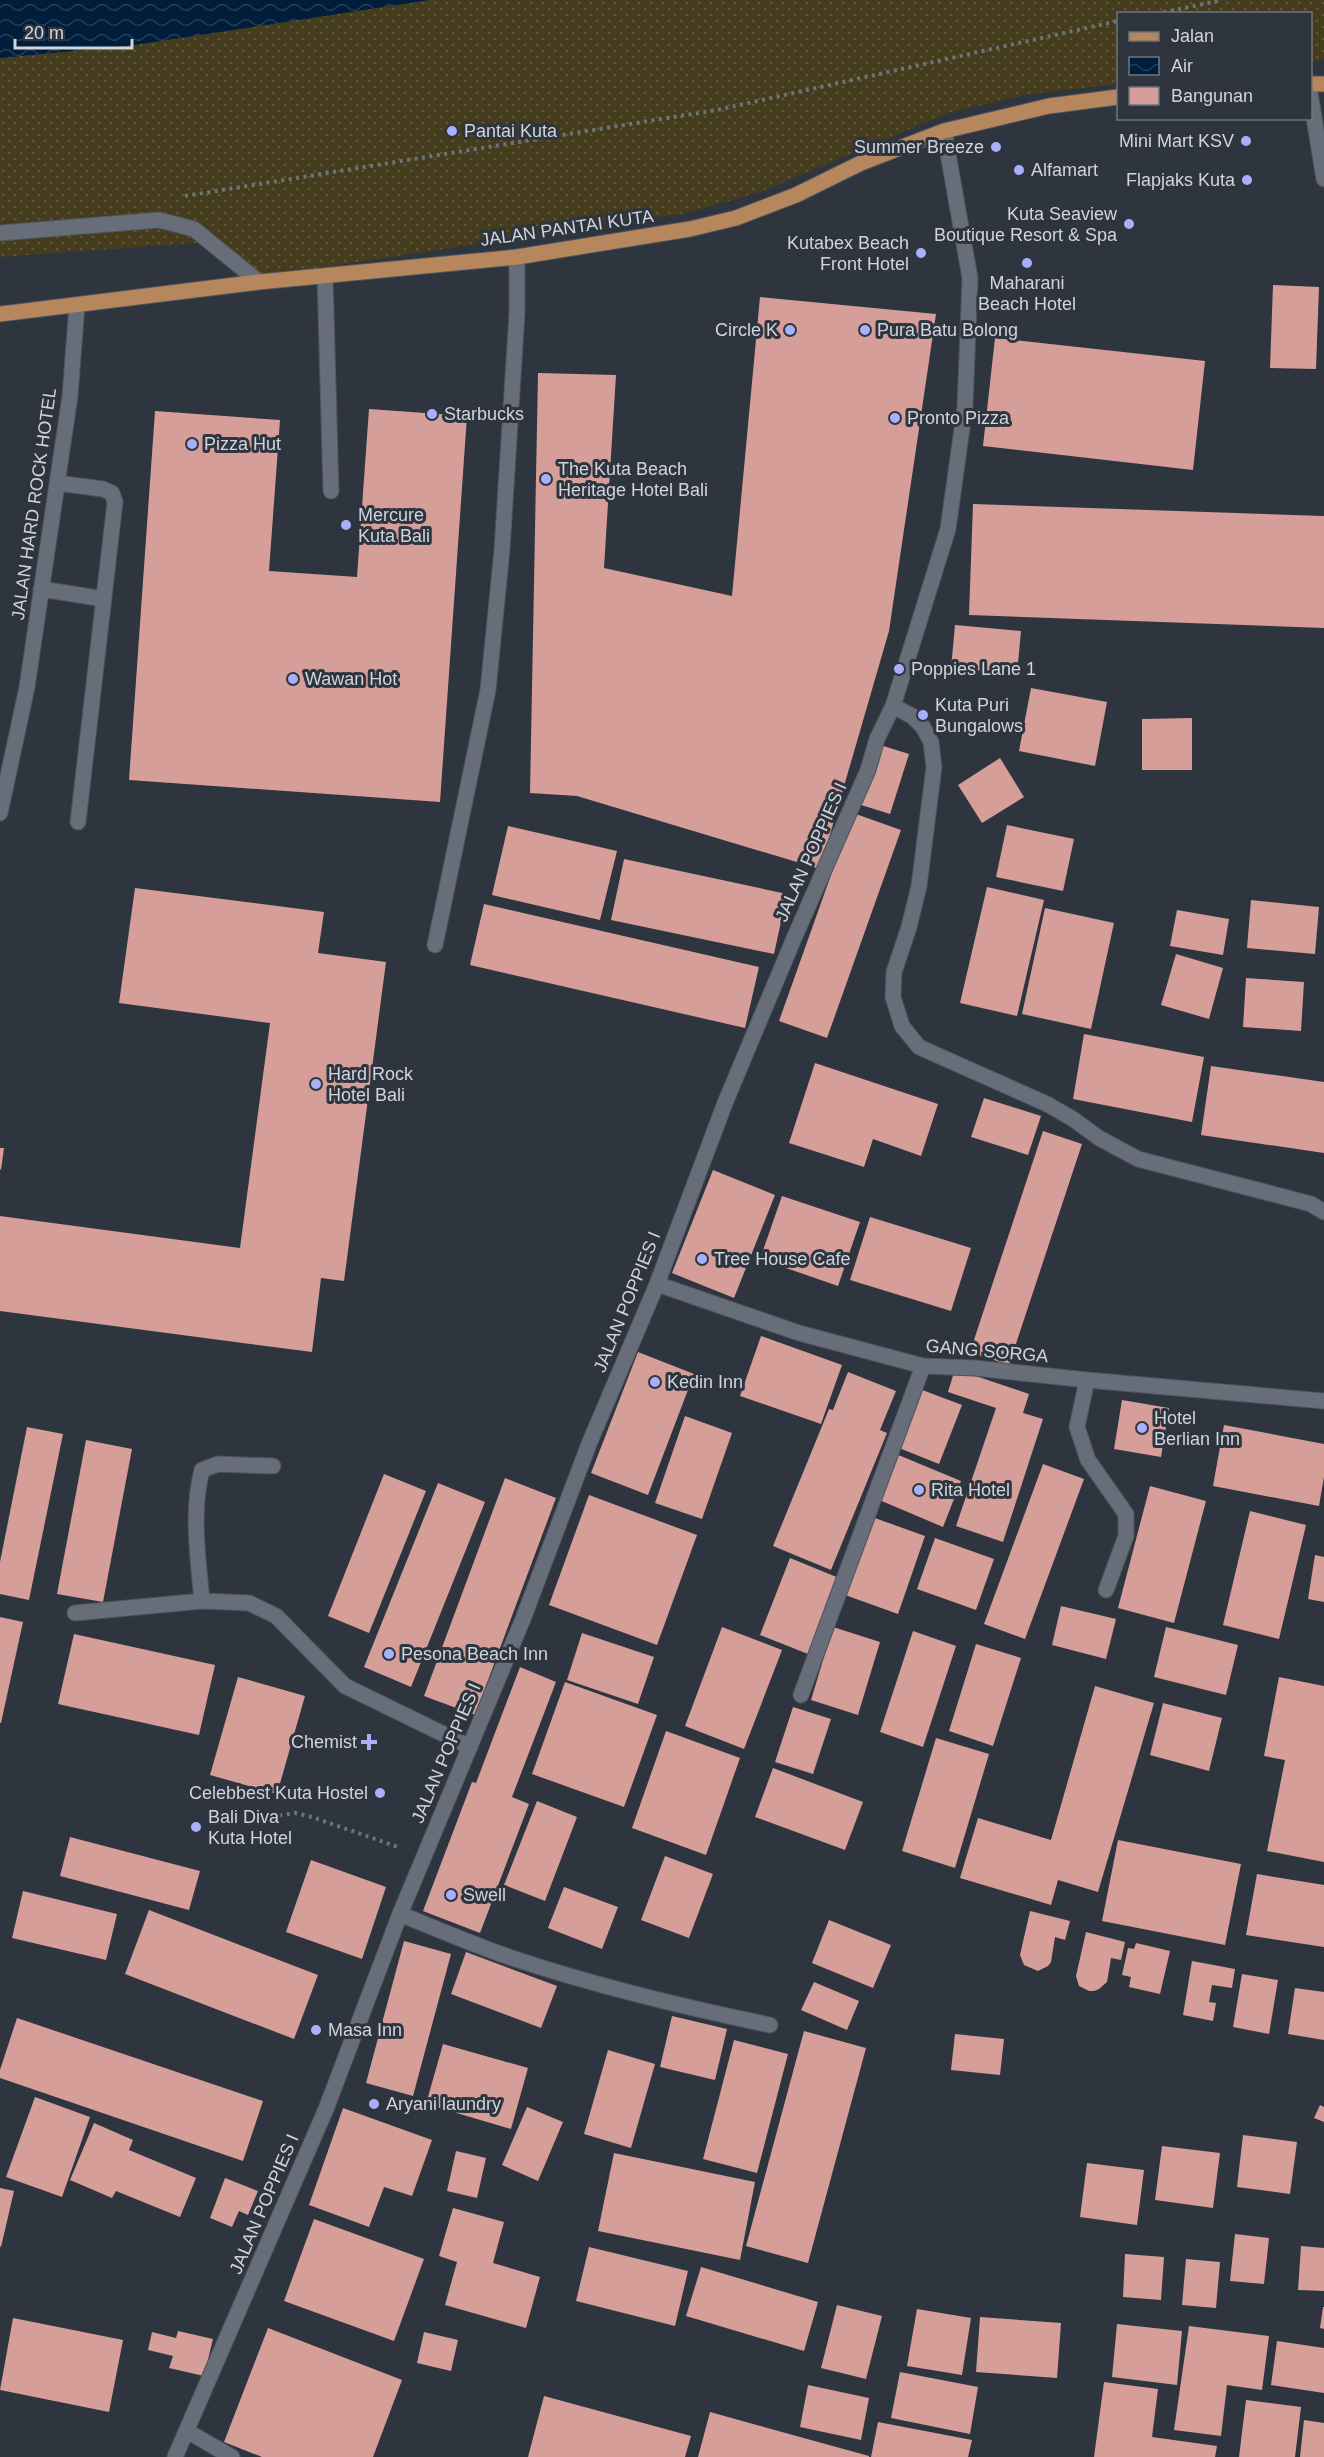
<svg xmlns="http://www.w3.org/2000/svg" width="1324" height="2457" font-family="Arial,sans-serif">
<style>
.sand{fill:url(#sand-dots)}
.water{fill:url(#water-waves)}
.building{fill:#d69e99}
.lines{fill:none;stroke-linecap:round;stroke-linejoin:round}
.minor-casing{stroke:#4e535c;stroke-width:17}
.major-casing{stroke:#4e535c;stroke-width:17}
.path{stroke:#6e747c;stroke-width:4;stroke-dasharray:3 4.5;stroke-linecap:butt}
.minor{stroke:#676e7a;stroke-width:15}
.major{stroke:#b6865d;stroke-width:15}
.poi-dot{fill:#a8b0fc;stroke:#2e353f;stroke-width:2}
.labels{text-anchor:middle;stroke-width:6;stroke-linejoin:round;paint-order:stroke}
.poi-label{font-size:18px;fill:#d0d4db;stroke:#2e353f;text-anchor:start}
.street-label{font-size:18px;fill:#d0d4db;stroke:#2e353f}
</style>
<defs>
<pattern id="sand-dots" width="8" height="8" patternUnits="userSpaceOnUse" patternTransform="scale(1.5)"><rect width="8" height="8" fill="#443c1c"/><path d="M2 2h.1M6 6h.1" fill="none" stroke="#5e573c" stroke-width="1.8" stroke-linecap="round"/></pattern>
<pattern id="water-waves" width="16" height="10" patternUnits="userSpaceOnUse" patternTransform="scale(1.5)"><rect width="16" height="10" fill="#001e3b"/><path d="M0 5q4-4 8 0t8 0" fill="none" stroke="#243e57"/></pattern>
</defs>
<rect width="100%" height="100%" fill="#2e353f"/>
<path class="sand" d="M429 0H1324V60L1311 62 1310 14H1118V84L1025 95 951 112 760 192 687 213 249 278 209 242 0 257V58L134 45Z"/>
<path class="water" d="M0 0H429L134 45 0 58Z"/>
<path class="building" d="M1273 285 1319 287 1316 369 1270 368Z
M760 297 936 314 889 631 820 869 577 796 530 793 538 373 616 375 604 568 732 596Z
M995 338 1205 361 1193 470 983 446Z
M369 409 467 416 440 802 129 780 155 411 280 420 269 571 357 577Z
M973 504 1324 516V628L969 615Z
M955 625 1021 631 1017 674 951 668Z
M1031 688 1107 702 1095 766 1019 751Z
M1192 718V770H1142V719Z
M877 744 909 754 890 814 858 804Z
M1000 758 1024 797 982 823 958 785Z
M853 813 901 830 827 1038 779 1021Z
M1007 825 1074 839 1063 891 996 877Z
M508 826 617 851 600 920 492 895Z
M624 859 787 894 774 954 611 920Z
M987 887 1044 900 1017 1016 960 1003Z
M135 888 324 912 318 953 386 962 344 1281 321 1278 312 1352 0 1311V1216L240 1248 270 1023 119 1003Z
M1251 900 1319 907 1315 954 1247 948Z
M484 904 759 967 745 1028 470 965Z
M1045 908 1114 923 1091 1029 1022 1014Z
M1177 910 1229 919 1223 955 1170 946Z
M1176 954 1223 968 1209 1019 1161 1005Z
M1246 978 1304 982 1301 1031 1243 1027Z
M1084 1034 1204 1057 1192 1122 1073 1099Z
M815 1063 938 1104 921 1156 873 1139 864 1167 789 1143Z
M1211 1066 1324 1082V1153L1201 1135Z
M984 1098 1041 1116 1028 1155 971 1137Z
M1043 1131 1082 1144 1009 1365 970 1352Z
M0 1148H4L1 1170 0 1169Z
M713 1170 775 1195 734 1298 672 1273Z
M782 1196 860 1222 838 1286 760 1259Z
M870 1217 971 1248 951 1311 850 1280Z
M761 1336 842 1365 821 1424 740 1396Z
M638 1352 694 1374 648 1495 591 1473Z
M955 1369 1029 1394 1023 1413 1043 1419 1003 1542 956 1526 996 1408 948 1392Z
M848 1372 896 1391 880 1430 887 1433 831 1570 773 1546 829 1409 833 1410Z
M917 1388 962 1405 939 1464 894 1446Z
M1122 1400 1169 1408 1161 1457 1114 1449Z
M685 1416 732 1433 702 1519 655 1503Z
M1224 1425 1324 1444V1477L1319 1506 1213 1486Z
M27 1427 63 1434 29 1600 0 1594V1562Z
M86 1440 132 1449 103 1602 57 1594Z
M896 1454 961 1481 943 1527 877 1499Z
M1043 1464 1084 1479 1025 1639 984 1624Z
M384 1474 426 1491 369 1633 328 1616Z
M505 1478 556 1498 475 1715 424 1696Z
M438 1483 485 1502 411 1687 364 1667Z
M1150 1486 1206 1501 1174 1623 1118 1608Z
M589 1495 697 1535 657 1645 549 1605Z
M1250 1511 1306 1525 1279 1639 1223 1625Z
M872 1517 925 1536 898 1614 845 1595Z
M935 1538 994 1559 976 1610 917 1589Z
M1315 1555 1324 1557V1602L1308 1599Z
M790 1558 839 1578 808 1654 760 1635Z
M1061 1606 1116 1619 1106 1659 1052 1645Z
M0 1617 23 1622 1 1723H0Z
M722 1627 782 1650 744 1749 685 1726Z
M833 1627 880 1642 858 1715 811 1700Z
M1166 1627 1238 1645 1226 1695 1154 1677Z
M913 1631 956 1646 923 1747 880 1732Z
M582 1633 654 1657 638 1704 567 1680Z
M74 1634 215 1665 199 1735 58 1704Z
M976 1644 1021 1658 993 1746 949 1731Z
M520 1667 556 1682 512 1797 529 1804 480 1933 423 1911 472 1782 476 1783Z
M238 1677 305 1696 277 1794 210 1775Z
M1279 1677 1324 1686V1862L1267 1851 1285 1760 1264 1756Z
M565 1682 657 1715 624 1807 532 1774Z
M1095 1686 1154 1703 1098 1892 1058 1880 1051 1905 960 1878 978 1818 1051 1840Z
M1163 1703 1222 1718 1209 1771 1150 1755Z
M793 1707 831 1719 813 1774 775 1762Z
M666 1731 740 1758 706 1855 632 1828Z
M936 1738 989 1754 955 1868 902 1851Z
M773 1768 863 1802 845 1850 755 1817Z
M537 1801 577 1817 545 1901 504 1885Z
M70 1837 200 1871 189 1910 60 1876Z
M1118 1840 1241 1864 1225 1945 1102 1921Z
M665 1856 713 1874 689 1938 641 1920Z
M311 1860 386 1887 362 1959 286 1932Z
M1257 1874 1324 1885V1947L1246 1935Z
M564 1887 618 1907 602 1949 548 1928Z
M23 1891 117 1914 106 1960 12 1938Z
M149 1910 318 1975 294 2039 125 1974Z
M1030 1911 1070 1921 1065 1940 1055 1937 1051 1962 1048 1966 1038 1971 1024 1965 1020 1955Z
M829 1920 891 1945 873 1988 812 1963Z
M1086 1932 1125 1942 1121 1960 1111 1958 1107 1982 1099 1989 1094 1991H1089L1079 1986 1076 1976Z
M404 1941 451 1954 413 2096 366 2083Z
M1136 1943 1170 1951 1160 1994 1129 1987 1131 1977 1122 1975 1128 1948 1134 1949Z
M466 1952 557 1986 541 2028 451 1994Z
M1192 1961 1235 1969 1232 1988 1212 1985 1209 2002 1216 2003 1213 2021 1183 2015Z
M1242 1974 1278 1980 1269 2034 1233 2027Z
M814 1982 859 2001 847 2030 801 2010Z
M1295 1988 1324 1992V2040L1288 2034Z
M672 2016 727 2029 715 2080 660 2067Z
M17 2018 263 2101 243 2161 0 2078V2070Z
M804 2031 866 2048 808 2263 746 2246Z
M955 2034 1004 2039 1000 2075 951 2070Z
M734 2040 788 2054 757 2173 703 2159Z
M443 2044 528 2068 511 2129 426 2104Z
M608 2050 655 2064 631 2148 584 2134Z
M35 2097 90 2117 62 2197 6 2177Z
M1320 2105 1324 2107V2122L1314 2118Z
M527 2107 563 2122 538 2181 502 2165Z
M343 2108 432 2140 412 2196 384 2187 369 2227 309 2205Z
M94 2123 133 2140 129 2150 196 2178 180 2217 116 2191 112 2198 70 2180Z
M1243 2135 1297 2142 1290 2194 1237 2187Z
M1162 2146 1220 2153 1213 2208 1155 2200Z
M456 2151 486 2158 477 2198 447 2191Z
M614 2153 755 2182 740 2260 598 2231Z
M1087 2163 1144 2170 1137 2225 1080 2217Z
M225 2178 258 2191 248 2215 239 2211 232 2227 210 2218Z
M0 2188 14 2191 1 2247 0 2246Z
M453 2208 504 2222 493 2263 540 2277 526 2328 445 2305 457 2262 439 2256Z
M314 2219 424 2259 394 2341 284 2301Z
M1235 2234 1269 2238 1264 2284 1230 2281Z
M1301 2246 1324 2248V2291L1298 2290Z
M589 2247 688 2271 675 2326 576 2301Z
M1125 2254 1164 2257 1161 2300 1123 2297Z
M1186 2259 1220 2262 1216 2308 1182 2305Z
M701 2267 818 2302 804 2351 686 2316Z
M837 2305 882 2316 866 2379 821 2368Z
M1323 2307H1324V2329L1320 2328Z
M917 2309 971 2318 962 2375 907 2366Z
M980 2317 1061 2323 1057 2378 976 2372Z
M13 2318 123 2340 109 2412 0 2390Z
M1117 2324 1182 2331 1177 2385 1112 2377Z
M1189 2326 1269 2336 1262 2390 1227 2385 1221 2436 1174 2430Z
M268 2328 402 2380 373 2457H262L224 2442Z
M178 2331 213 2339 204 2376 169 2368 173 2356 148 2350 152 2332 176 2338Z
M424 2332 458 2340 451 2371 417 2363Z
M1277 2341 1324 2348V2393L1271 2385Z
M900 2372 978 2387 970 2434 891 2418Z
M1104 2382 1158 2389 1152 2437 1217 2446 1215 2457H1094Z
M808 2385 869 2398 861 2440 800 2427Z
M544 2396 691 2436 685 2457H528Z
M1246 2400 1301 2407 1295 2457H1239Z
M710 2412 869 2456V2457H698Z
M1304 2420 1324 2423V2457H1300Z
M878 2422 972 2440 968 2457H871Z"/>
<g class="lines">
<g class="minor-casing">
<path id="minor" d="M1310 93 1324 179
M0 233 159 220 194 229 259 282
M325 277 331 491
M57 483 103 489 112 493 115 502 78 822
M41 589 104 599
M893 706 912 716 923 727 931 742 934 767 919 886 909 927 894 972 893 997 902 1026 919 1047 1047 1104 1073 1119 1099 1138 1138 1159 1311 1204 1324 1212
M0 813 27 687 70 396 77 305
M435 945 488 690 502 550 517 313V257
M657 1284 799 1333 923 1366 975 1368 1087 1380 1324 1401
M1087 1380 1077 1427 1088 1460 1126 1514V1536L1106 1590
M202 1601C198 1557 191 1512 202 1470L218 1464 273 1466
M75 1613 202 1601 249 1603 276 1616 345 1686 470 1747
M801 1695 923 1366
M400 1914C437 1929 474 1945 512 1958 596 1986 683 2007 770 2025
M187 2431 232 2457
M175 2457 326 2109 400 1914 523 1619 589 1444 657 1284 725 1103 795 936 868 770 877 739 893 706 948 529 965 407 970 278 944 131"/>
</g>
<g class="major-casing">
<path id="major" d="M1310 84H1324
M0 314 259 282 517 257 690 229 736 218 796 195 861 163 944 131 1049 106 1118 97"/>
</g>
<path class="path" d="M1156 14 1222 0
M185 196 717 110 1118 21
M235 1823 295 1813 312 1817 398 1847"/>
<use href="#minor" class="minor"/>
<use href="#major" class="major"/>
</g>
<g class="poi-dot">
<circle cx="452" cy="131" r="6"/>
<circle cx="1246" cy="141" r="6"/>
<circle cx="996" cy="147" r="6"/>
<circle cx="1019" cy="170" r="6"/>
<circle cx="1247" cy="180" r="6"/>
<circle cx="1129" cy="224" r="6"/>
<circle cx="921" cy="253" r="6"/>
<circle cx="1027" cy="263" r="6"/>
<circle cx="790" cy="330" r="6"/>
<circle cx="865" cy="330" r="6"/>
<circle cx="432" cy="414" r="6"/>
<circle cx="895" cy="418" r="6"/>
<circle cx="192" cy="444" r="6"/>
<circle cx="546" cy="479" r="6"/>
<circle cx="346" cy="525" r="6"/>
<circle cx="899" cy="669" r="6"/>
<circle cx="293" cy="679" r="6"/>
<circle cx="923" cy="715" r="6"/>
<circle cx="316" cy="1084" r="6"/>
<circle cx="702" cy="1259" r="6"/>
<circle cx="655" cy="1382" r="6"/>
<circle cx="1142" cy="1428" r="6"/>
<circle cx="919" cy="1490" r="6"/>
<circle cx="389" cy="1654" r="6"/>
<path d="M366 1733h6v6h6v6h-6v6h-6v-6h-6v-6h6z"/>
<circle cx="380" cy="1793" r="6"/>
<circle cx="196" cy="1827" r="6"/>
<circle cx="451" cy="1895" r="6"/>
<circle cx="316" cy="2030" r="6"/>
<circle cx="374" cy="2104" r="6"/>
</g>
<g class="labels">
<g class="poi-label">
<text x="464" y="137">Pantai Kuta</text>
<text x="1234" y="147" text-anchor="end">Mini Mart KSV</text>
<text x="984" y="153" text-anchor="end">Summer Breeze</text>
<text x="1031" y="176">Alfamart</text>
<text x="1235" y="186" text-anchor="end">Flapjaks Kuta</text>
<text x="1117" y="220" text-anchor="end">Kuta Seaview<tspan x="1117" dy="21">Boutique Resort &amp; Spa</tspan></text>
<text x="909" y="249" text-anchor="end">Kutabex Beach<tspan x="909" dy="21">Front Hotel</tspan></text>
<text x="1027" y="289" text-anchor="middle">Maharani<tspan x="1027" dy="21">Beach Hotel</tspan></text>
<text x="778" y="336" text-anchor="end">Circle K</text>
<text x="877" y="336">Pura Batu Bolong</text>
<text x="444" y="420">Starbucks</text>
<text x="907" y="424">Pronto Pizza</text>
<text x="204" y="450">Pizza Hut</text>
<text x="558" y="475">The Kuta Beach<tspan x="558" dy="21">Heritage Hotel Bali</tspan></text>
<text x="358" y="521">Mercure<tspan x="358" dy="21">Kuta Bali</tspan></text>
<text x="911" y="675">Poppies Lane 1</text>
<text x="305" y="685">Wawan Hot</text>
<text x="935" y="711">Kuta Puri<tspan x="935" dy="21">Bungalows</tspan></text>
<text x="328" y="1080">Hard Rock<tspan x="328" dy="21">Hotel Bali</tspan></text>
<text x="714" y="1265">Tree House Cafe</text>
<text x="667" y="1388">Kedin Inn</text>
<text x="1154" y="1424">Hotel<tspan x="1154" dy="21">Berlian Inn</tspan></text>
<text x="931" y="1496">Rita Hotel</text>
<text x="401" y="1660">Pesona Beach Inn</text>
<text x="357" y="1748" text-anchor="end">Chemist</text>
<text x="368" y="1799" text-anchor="end">Celebbest Kuta Hostel</text>
<text x="208" y="1823">Bali Diva<tspan x="208" dy="21">Kuta Hotel</tspan></text>
<text x="463" y="1901">Swell</text>
<text x="328" y="2036">Masa Inn</text>
<text x="386" y="2110">Aryani laundry</text>
</g>
<g class="street-label">
<text transform="translate(567 228) rotate(-8)" y="6">JALAN PANTAI KUTA</text>
<text transform="translate(34 504) rotate(-82)" y="6">JALAN HARD ROCK HOTEL</text>
<text transform="translate(811 852) rotate(-66)" y="6">JALAN POPPIES I</text>
<text transform="translate(627 1302) rotate(-68)" y="6">JALAN POPPIES I</text>
<text transform="translate(987 1351) rotate(5)" y="6">GANG SORGA</text>
<text transform="translate(446 1753) rotate(-67)" y="6">JALAN POPPIES I</text>
<text transform="translate(264 2204) rotate(-67)" y="6">JALAN POPPIES I</text>
</g>
</g>
<rect x="1117" y="12" width="195" height="108" fill="#2e353f" stroke="#6f757d" stroke-width="1.5"/>
<rect x="1129" y="32" width="30" height="9" fill="#b6865d" stroke="#6f757d" stroke-width="1.5"/>
<text x="1171" y="42" font-size="18" fill="#d0d4db">Jalan</text>
<rect x="1129" y="57" width="30" height="18" fill="url(#water-waves)" stroke="#6f757d" stroke-width="1.5"/>
<text x="1171" y="72" font-size="18" fill="#d0d4db">Air</text>
<rect x="1129" y="87" width="30" height="18" fill="#d69e99" stroke="#6f757d" stroke-width="1.5"/>
<text x="1171" y="102" font-size="18" fill="#d0d4db">Bangunan</text>
<path d="M15 39v9h117v-9" fill="none" stroke="#d0d4db" stroke-width="3"/>
<text x="24" y="39" font-size="18" fill="#d0d4db" stroke="#2e353f" stroke-width="4.5" paint-order="stroke">20 m</text>
</svg>
